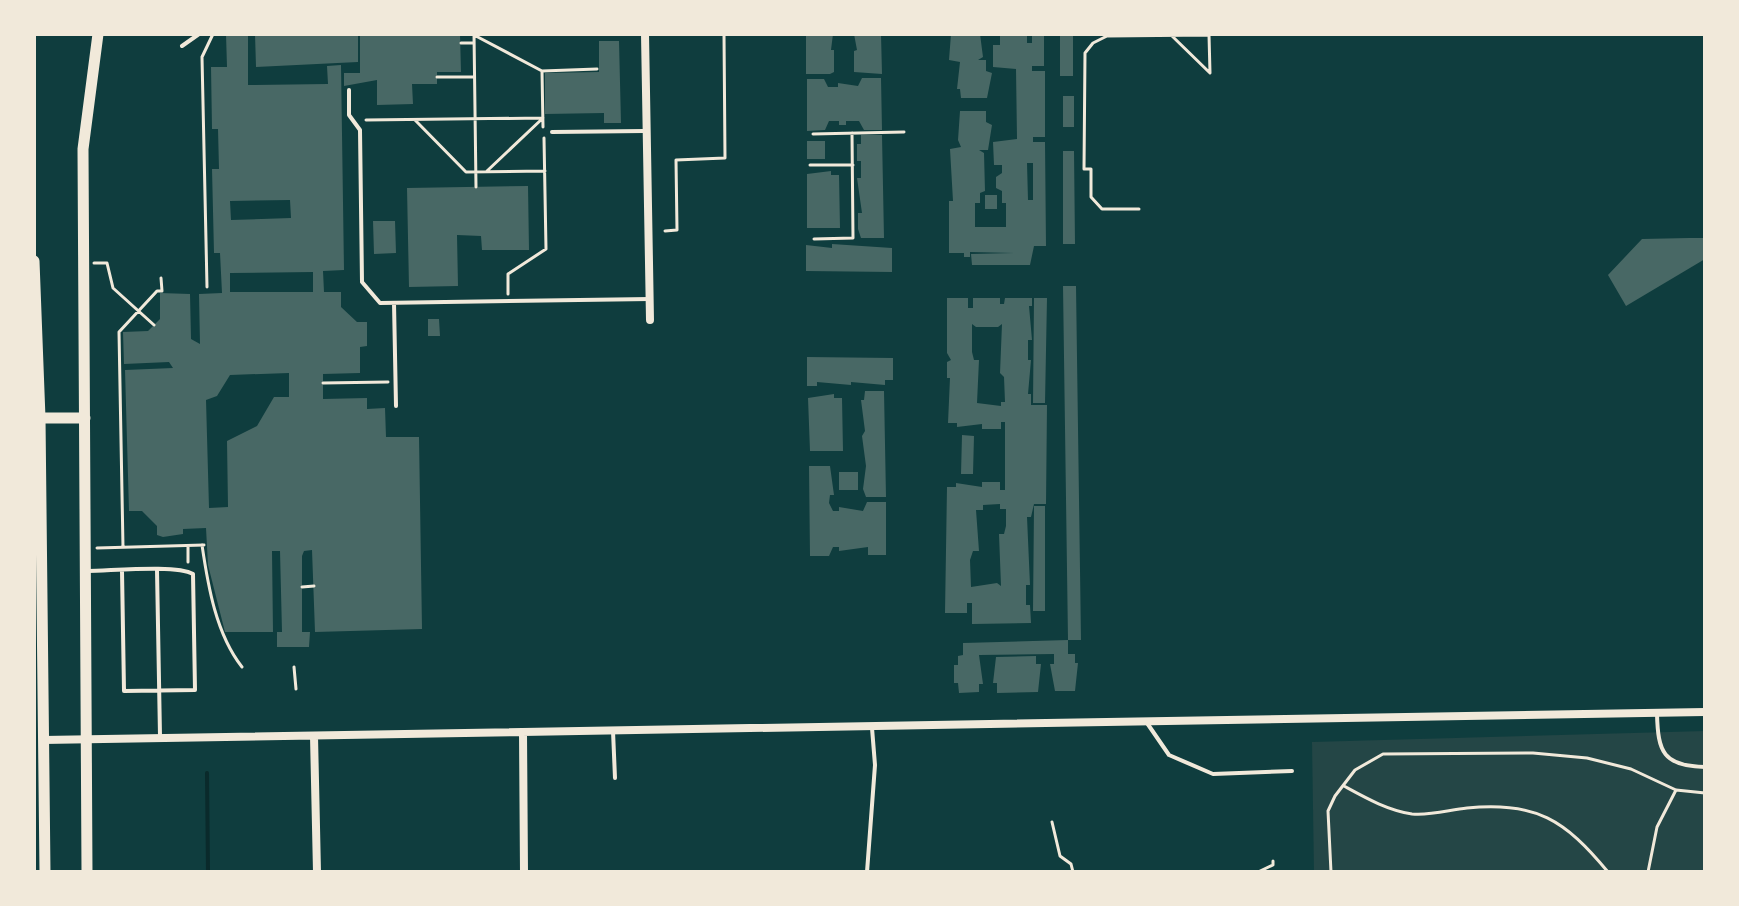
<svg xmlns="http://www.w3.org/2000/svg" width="1739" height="906" font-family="Montserrat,sans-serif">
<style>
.green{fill:#244646}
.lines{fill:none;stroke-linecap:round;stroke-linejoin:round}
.stream{stroke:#0a2a2b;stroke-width:4}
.building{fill:#486865;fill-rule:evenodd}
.path{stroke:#f1e9da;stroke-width:3}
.service{stroke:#f1e9da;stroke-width:4}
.minor{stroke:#f1e9da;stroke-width:8}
.secondary{stroke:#f1e9da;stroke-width:11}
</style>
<rect width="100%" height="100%" fill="#0f3d3e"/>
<path class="green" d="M1705 731V872H1314L1312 742Z"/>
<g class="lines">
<path class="stream" d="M207 773 208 872"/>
</g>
<path class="building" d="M226 34H248V85L328 84 327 66 341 65 344 270 323 271 324 292H341V307L357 322H367V346L360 347V373L323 374V399L367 398V409L385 408 386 437H419L422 629 315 632 312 550 304 551 302 556V632H310L309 647H277V632H282L280 551H272L273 632H225L208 565 206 528 183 529V534L163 537 157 535V526L142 511H129L125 370 173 368 169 362 124 364 123 332 148 331 160 319V293L190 294 191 339 200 344 199 294 222 293 220 253H214L212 169H219L218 129H212L211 67H227ZM290 200 291 218 231 220 230 201ZM313 272V292H230V273ZM289 373V397H274L257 426 227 441 228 507 209 508 206 400 217 396 230 375Z
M255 34H358V62L256 67Z
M360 34H460L461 72H437V84H412L413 104 377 105V80L344 86V73H360Z
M806 34H833L831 50H834V72L830 74H806Z
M854 34H881L882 74 854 72V51L857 50Z
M951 34H980L983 57 978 60H986V71L992 73 987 98H961L960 89H957L960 62 949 60Z
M1000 34H1027V43H1032V34H1044V66H1032V71H1045V137H1033V142H1045L1046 246H1034L1030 265H972L971 254 1014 253 970 252V257H964V253H949V201H953L950 149 961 147 958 140 960 111H986V122L992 125 988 150H979L984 153 985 191 980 193V203H975V227H1006V203H1002V191L996 188V177L1002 173V165H994L993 142 1017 139 1016 69 993 67V45H1000ZM1027 163H1033V200H1028Z
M1060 34H1073V76H1060Z
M599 41H619L621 123H604V113L545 114V73L599 72Z
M862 78H881L882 130H864L859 121H846V125H839V121H829L825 130 807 131V79H824L828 87H838V83L858 86Z
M1063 96H1074V127H1063Z
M861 135H882L884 238H861L858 229V213H862L857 178H861V161H857V144H861Z
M807 141H825V159H807Z
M1063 151H1074L1075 244H1063Z
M831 171V175H839L840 228H807V174Z
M528 186 529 250H482L481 236 457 235 458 286 409 287 407 188Z
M985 195H997V209H985Z
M373 221H395L396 253 374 254Z
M1689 238H1705V259L1626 306 1608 275 1642 239Z
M832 244 892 248V272L806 271V245L832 248Z
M1063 286H1076L1081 640H1068Z
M947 298H968V308H973V298H1000V304H1004L1005 298H1032V306H1029L1032 340H1028V360H1031L1028 394H1031V405H1047L1046 504H1034L1031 517H1027L1030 585H1026V605H1030L1031 623 972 624V603H967V613H945L947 487H956V483L982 487V482H1000V490H1005V422H1001V429H982V424L957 427V423H948L950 378H947V362L951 360 947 353ZM972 324 976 327H998L1002 324 1000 373 1004 377 1005 402H1001V406L977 403 979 360H974L972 352ZM1000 504V509H1006V526L1004 534H999L1001 586 997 583 971 587 970 560 973 551H979L976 510H983V505Z
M1034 298H1047L1045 403H1033Z
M428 319H439L440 336H428Z
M807 357 893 358V380H885V385L851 382V385L817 382V386H807Z
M865 391H884L886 497H866L863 489 866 466 862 436 865 431 861 400H864Z
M834 394V398H842L843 451H810L808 398Z
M962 435 974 436 973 474H961Z
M809 466H830L834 495H830L829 503 833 511H839V507L863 511 867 502H886V555H868V547L839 551V547H833L829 556H810Z
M839 472H858V490H839Z
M1034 506H1045V611H1033Z
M1068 640V654H1075V663H1078L1075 691H1055L1050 664H1054V654L979 655 983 684H979V692L959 693 958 683H954V665H958V656L963 655V643Z
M1036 656V664H1041L1038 692 997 693V683H993L996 657Z"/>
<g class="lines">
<path class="path" d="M474 34 476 187
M474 35 542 71 597 69
M1171 35 1210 73 1209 35
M461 43H473
M542 71 543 127
M437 77H473
M366 120 542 118
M415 120 466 172 545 171
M813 134 904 132
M810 165H853
M487 171 543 118
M1139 209H1102L1091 197V169H1084L1085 53 1093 43 1107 36 1209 35
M665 231 677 230 676 160 725 158 724 34
M814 239 853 238 852 133
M94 263H107L113 288 154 325
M207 287 202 57 213 34
M508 294V274L546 249 544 138
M323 383 388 382
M202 545C208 586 216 634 242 667
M188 546V562
M123 547 119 332 157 291H162L161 278
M97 548 204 545
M302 587 314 586
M294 667 296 689
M1344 786C1366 798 1387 810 1412 814 1429 816 1449 810 1467 808 1536 801 1565 820 1608 872
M1052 822 1060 856 1071 864 1073 872
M1258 872 1273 865V861
M1331 872 1328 811 1335 796 1355 770 1383 754 1533 753 1587 758 1631 769 1676 790 1705 793
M1648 872 1657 827 1676 790"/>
<path class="service" d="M182 46 199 34
M349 90V115L360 130 362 282 380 303 650 299
M552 132 644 131
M394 303 396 406
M157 570 160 736
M88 571C110 571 177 564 193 574L195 690 124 691 122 571
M1657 714C1658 752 1663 766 1705 767
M1147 723 1169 755 1213 774 1292 771
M613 731 615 778
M867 872 875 765 872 728"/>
<path class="minor" d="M645 34 650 320
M523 732 524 872
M314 736 317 872
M43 740 1705 712"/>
<path class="secondary" d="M34 261 40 418 45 872
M40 418H85
M87 872 83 149 98 34"/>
</g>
<rect width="1739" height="906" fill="none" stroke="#f1e9da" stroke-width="72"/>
</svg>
